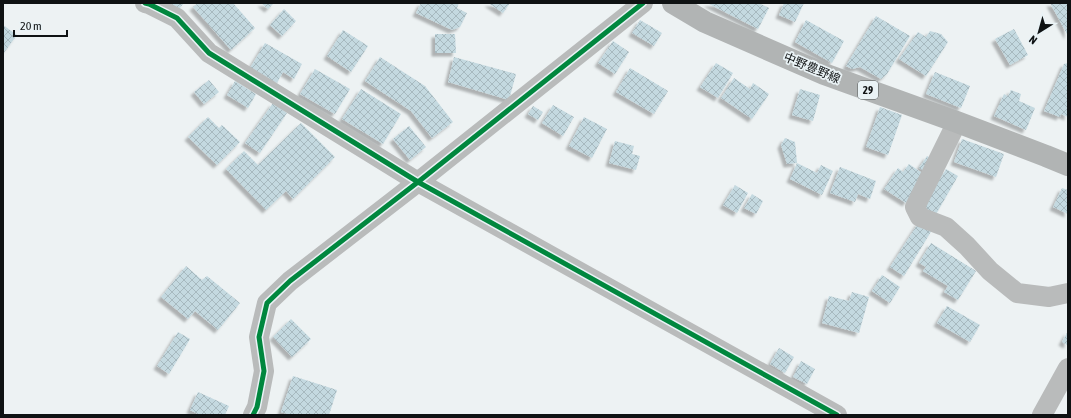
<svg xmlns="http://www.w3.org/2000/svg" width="1071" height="418" font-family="'Asap Condensed','Noto Sans JP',sans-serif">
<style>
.building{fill:url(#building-cross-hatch);filter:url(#shadow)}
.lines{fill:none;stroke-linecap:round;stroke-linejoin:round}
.minor{stroke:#b9bbbb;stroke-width:20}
.major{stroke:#b1b4b4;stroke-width:22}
.cycleway-casing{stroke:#eaf3f6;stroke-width:8}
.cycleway{stroke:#00873e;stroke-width:5}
.labels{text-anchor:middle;stroke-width:3.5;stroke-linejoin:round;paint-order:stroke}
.shield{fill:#eaf3f6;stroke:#515657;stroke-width:1}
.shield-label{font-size:11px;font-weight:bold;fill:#0f1213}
.street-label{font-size:12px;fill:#0f1213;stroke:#eaf3f6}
</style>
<defs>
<pattern id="building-cross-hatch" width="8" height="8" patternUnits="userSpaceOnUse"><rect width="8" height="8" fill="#c4d9e0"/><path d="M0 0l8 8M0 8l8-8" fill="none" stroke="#a7b9bf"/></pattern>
<filter id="shadow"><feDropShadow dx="-3.5" dy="3.5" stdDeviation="1" flood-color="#0004"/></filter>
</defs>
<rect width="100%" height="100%" fill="#edf2f3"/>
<path class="building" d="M170 3H184L178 10Z
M198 3H233L255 28 231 50 193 7Z
M261 3H274L268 9Z
M421 3H459L457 8 467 13 460 27 452 30 416 13Z
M488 3H510L503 13Z
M707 3H759L769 8 758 29Z
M784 3H804L795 22 779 15Z
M1050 3H1068V36Z
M284 9 296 21 282 36 270 25Z
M876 16 910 36 887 74 881 79 860 67 852 69 846 66Z
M640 20 662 33 654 46 632 33Z
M806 20 844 41 832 63 795 42Z
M3 25 17 35 3 54Z
M1014 29 1028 55 1010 65 995 39Z
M343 30 368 46 351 72 327 56Z
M930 31 941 34 948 42 926 76 899 59 918 32 926 37Z
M435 34H455L456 53H435Z
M613 41 629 52 615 74 598 63Z
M265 43 302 64 294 79 283 72 277 83 250 68Z
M380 57 425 86 453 122 432 138 411 111 365 81Z
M454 57 516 74 509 100 448 82Z
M716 63 733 73 718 98 700 87Z
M1068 63V117L1061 114 1060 117 1044 111 1064 64Z
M630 68 668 91 654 114 616 92Z
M315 69 350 89 335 114 300 94Z
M935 72 970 86 961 108 926 94Z
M734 78 750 89 753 83 769 94 752 119 721 98Z
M209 80 219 92 204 104 194 92Z
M235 81 256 94 248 108 227 95Z
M361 89 401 114 383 144 342 119Z
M800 89 820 95 813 121 792 115Z
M1011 90 1021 94 1019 101 1035 108 1026 130 994 116 1004 94 1008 96Z
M273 103 287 113 260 153 245 143Z
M553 105 574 117 563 136 542 123Z
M533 106 543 112 538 120 528 114Z
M880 107 902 115 888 155 866 147Z
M208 117 219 128 222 125 240 142 217 165 188 137Z
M584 117 607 129 592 158 569 146Z
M301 123 335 157 293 199 286 191 266 210 226 169 244 151 258 165Z
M409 126 426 147 410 160 393 139Z
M785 138 795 142 797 163 787 164 781 145Z
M962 139 1004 154 996 177 954 162Z
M615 141 634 146 632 154 640 156 636 170 609 163Z
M927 156 934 160 926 172 919 168Z
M797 163 817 173 821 165 833 171 822 195 790 179Z
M909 164 925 175 906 203 884 189 898 168 903 172Z
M840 167 876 181 870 199 858 194 855 202 830 193Z
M946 169 958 176 935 216 922 209Z
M735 185 748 193 737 213 723 205Z
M1062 188 1068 190V214L1053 207Z
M752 194 763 201 756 214 744 208Z
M919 222 932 230 904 276 890 267Z
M931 243 976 271 958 300 944 292 948 286 923 271 926 267 919 263Z
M186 266 202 280 207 276 240 303 218 330 195 311 188 319 161 297Z
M882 275 900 287 890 303 872 291Z
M852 292 869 297 859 333 822 323 829 296 849 301Z
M947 306 980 325 970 342 937 323Z
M291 319 311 339 292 357 273 337Z
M1068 331V343L1067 345 1062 342Z
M178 332 190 339 169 374 157 366Z
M779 348 794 357 785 373 770 364Z
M801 361 815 369 807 384 793 377Z
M293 376 337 390 329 415H291L281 412Z
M198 392 229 406 225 415H200L190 410Z"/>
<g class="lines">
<path class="minor" d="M145 3 149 4 177 18 209 53 418 182 837 415
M957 122 915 207 920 217 946 227 967 246 990 271 1017 293 1049 297 1068 293
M253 415 257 407 264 371 259 337 267 303 290 281 418 182 643 3
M1042 415 1068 368"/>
<path class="major" d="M673 3 705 22 824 74 957 122 1046 156 1068 165"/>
<g class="cycleway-casing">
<path id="cycleway" d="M145 3 149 4 177 18 209 53 418 182 837 415
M253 415 257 407 264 371 259 337 267 303 290 281 418 182 643 3"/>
</g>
<use href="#cycleway" class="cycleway"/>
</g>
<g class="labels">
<rect class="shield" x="858" y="81" width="20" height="18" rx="3"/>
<g class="shield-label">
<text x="868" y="94">29</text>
</g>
<g class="street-label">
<text transform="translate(812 68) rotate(23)" y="4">中野豊野線</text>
</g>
</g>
<rect width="1071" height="418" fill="none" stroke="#0f1213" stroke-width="8"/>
<g transform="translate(1039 32) rotate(217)" stroke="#eaf3f6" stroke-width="3" paint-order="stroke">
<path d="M0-3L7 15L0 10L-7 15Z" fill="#0f1213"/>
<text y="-6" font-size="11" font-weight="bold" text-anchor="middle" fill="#0f1213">N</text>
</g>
<path d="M14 30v6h53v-6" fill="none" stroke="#0f1213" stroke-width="2"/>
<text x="20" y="30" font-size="12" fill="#0f1213" stroke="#eaf3f6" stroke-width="3" paint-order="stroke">20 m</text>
</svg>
